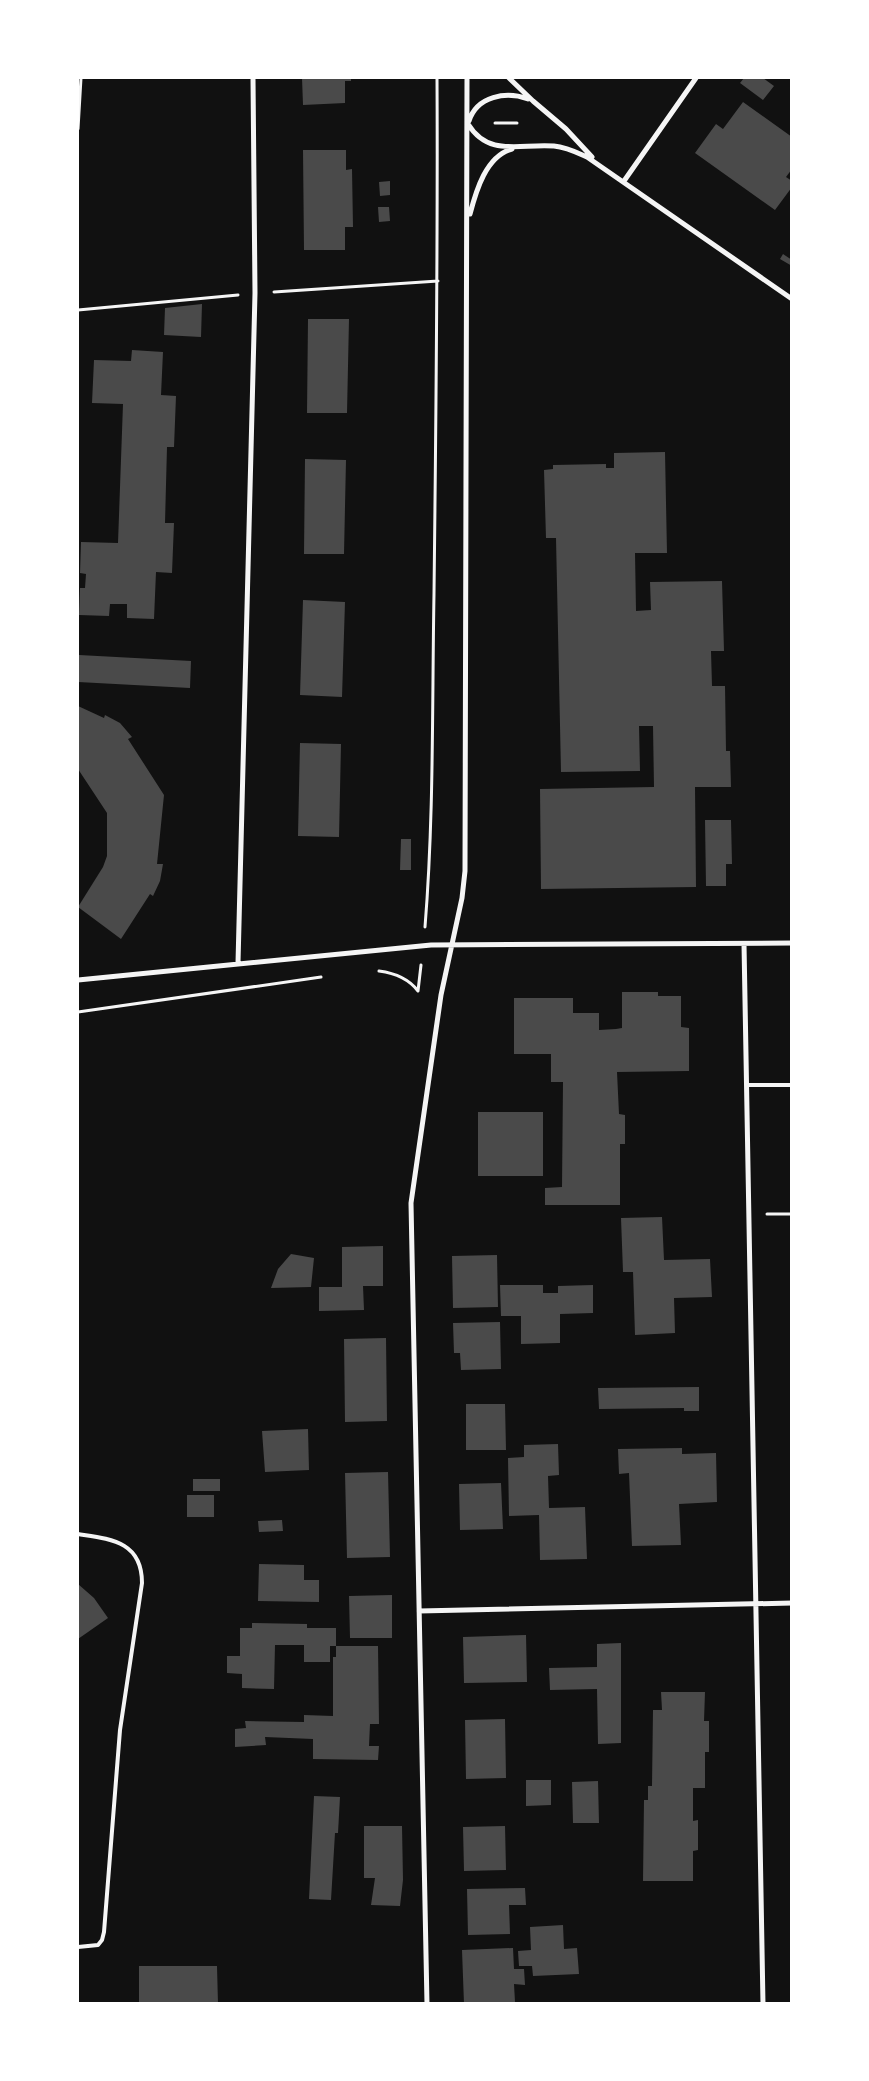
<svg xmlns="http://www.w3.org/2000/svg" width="869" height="2081" font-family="'Titillium Web',sans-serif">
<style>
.building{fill:#4a4a4a}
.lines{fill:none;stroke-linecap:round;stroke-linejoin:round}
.path{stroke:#f5f5f5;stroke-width:3}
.service{stroke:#f5f5f5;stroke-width:4}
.minor{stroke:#f5f5f5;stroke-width:5}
</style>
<rect width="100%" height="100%" fill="#111"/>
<path class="building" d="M302 78H351V81H345V103L303 105Z
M744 78H763L774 86 763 100 740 83Z
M743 102 792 137V169L786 177 792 181V187L775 210 695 153 716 124 723 129Z
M303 150H346V170L352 169 353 227H345V250H304Z
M390 181V195L380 196 379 182Z
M378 207H389L390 221 379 222Z
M783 254 792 260V266L780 259Z
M202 304 201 337 164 335 165 308Z
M308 319H349L347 413H307Z
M132 350 163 352 161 395 176 396 174 447H167L165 523H174L172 573 156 572 154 619 127 618V604H110L109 616 79 615 80 588H85L86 574 80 573 81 542 118 543 123 404 92 403 94 360 131 361Z
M665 452 667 553H635L636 611 651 610 650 582 722 581 724 651H711L712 686H725L726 751H730L731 787H695L696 887 541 889 540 789 654 787 653 726H639L640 771 561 772 556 538H546L544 470 553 469V465L606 464V468H614V453Z
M305 459 346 460 344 554H304Z
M303 600 345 602 342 697 300 695Z
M79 655 191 661 190 688 78 682Z
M78 706 104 718 105 715 120 723 132 737 128 739 164 795 157 864H163L160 881 153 896 150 894 121 939 78 907 103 867 107 856V813L78 769Z
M300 743 341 744 339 837 298 836Z
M705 820H731L732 864H726V886H706Z
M401 839H411V870H400Z
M622 992H658V996H681V1027L689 1028V1071L617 1072 619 1114 625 1115V1144H620V1205H545V1188L562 1187 563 1082H551V1054H514V998H573V1013H599V1030L616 1029 622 1028Z
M478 1112H543V1176H478Z
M662 1217 664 1260 710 1259 712 1297 674 1298 675 1333 635 1335 633 1272H623L621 1218Z
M383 1246V1286H363L364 1310 319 1311V1287H342V1247Z
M291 1254 314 1258 311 1287 271 1288 278 1269Z
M497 1255 498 1307 453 1308 452 1256Z
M500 1285H543V1293H558V1286L593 1285V1313L560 1314V1343L521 1344V1316H501Z
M500 1322 501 1369 461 1370 460 1353H454L453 1323Z
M386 1338 387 1421 345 1422 344 1339Z
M699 1387V1411H684V1408L599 1409 598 1388Z
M466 1404H505L506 1450H466Z
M308 1429 309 1470 265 1472 262 1431Z
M558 1444 559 1475 548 1476 549 1508 585 1507 587 1559 540 1560 539 1515 509 1516 508 1458 524 1457V1445Z
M682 1448V1454L716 1453 717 1502 679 1504 681 1545 632 1546 629 1473 619 1474 618 1449Z
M388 1472 390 1557 347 1558 345 1473Z
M193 1479H220V1491H193Z
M501 1483 503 1529 460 1530 459 1484Z
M187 1495H214V1517H187Z
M282 1520 283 1531 259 1532 258 1521Z
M259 1564 304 1565V1580H319V1602L258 1601Z
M78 1584 94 1598 108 1618 78 1639Z
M392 1595V1638H350L349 1596Z
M252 1623 307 1624V1628H336V1646H330V1662H304V1645H275L274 1689 242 1688V1674L227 1673V1656H240V1628H252Z
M526 1635 527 1682 464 1683 463 1637Z
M621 1643V1743L598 1744 597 1689 550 1690 549 1668 597 1667V1644Z
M336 1646H378L379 1724H370L369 1746H379L378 1760 313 1759V1739L265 1737 266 1745 235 1747V1729L246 1728 245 1721 304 1722V1715L333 1716V1657H336Z
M661 1692H705L704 1721H709V1752H705V1788H693V1821L698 1820V1850L693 1851V1881H643L644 1800H648V1786H652L653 1710H662Z
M505 1719 506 1778 466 1779 465 1720Z
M526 1780H551V1805L526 1806Z
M598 1781 599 1823H573L572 1782Z
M314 1796 340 1797 338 1833H335L331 1900 309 1899Z
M364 1826H402L403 1880 400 1906 371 1905 375 1878H364Z
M505 1826 506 1870 464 1871 463 1827Z
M525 1888 526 1905H509L510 1934 468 1935 467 1889Z
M563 1925 564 1949 577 1948 579 1974 533 1976 532 1966H519L518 1951 531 1950 530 1927Z
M513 1948 514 1969H524L525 1985 514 1984 515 2002 464 2004 462 1950Z
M139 1966H217L218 2004H139Z"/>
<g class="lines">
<path class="path" d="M495 123H517
M78 129 81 78
M274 292 438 281
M78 310 238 295
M425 927C434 816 432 705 434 594 436 422 438 250 437 78
M379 971C394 973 409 979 418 991L421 965
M78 1012 321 977
M767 1214H792"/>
<path class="service" d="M747 1085H792
M78 1534C110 1539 142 1541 142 1583L120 1730 104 1932 102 1940 98 1945 78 1947"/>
<path class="minor" d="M509 78 533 101 566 129 592 157
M469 121C477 96 506 91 528 99
M468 124C489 158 521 143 554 146 566 147 576 152 587 157L792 299
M624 181 696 78
M470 214C476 191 486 156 512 149
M744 944 763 2004
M238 963 255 293 253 78
M78 980 431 945 792 943
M419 1611 792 1603
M427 2004 411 1203 441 995 462 898 465 871 467 78"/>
</g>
<rect width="869" height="2081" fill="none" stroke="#ffffff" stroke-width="158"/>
</svg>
